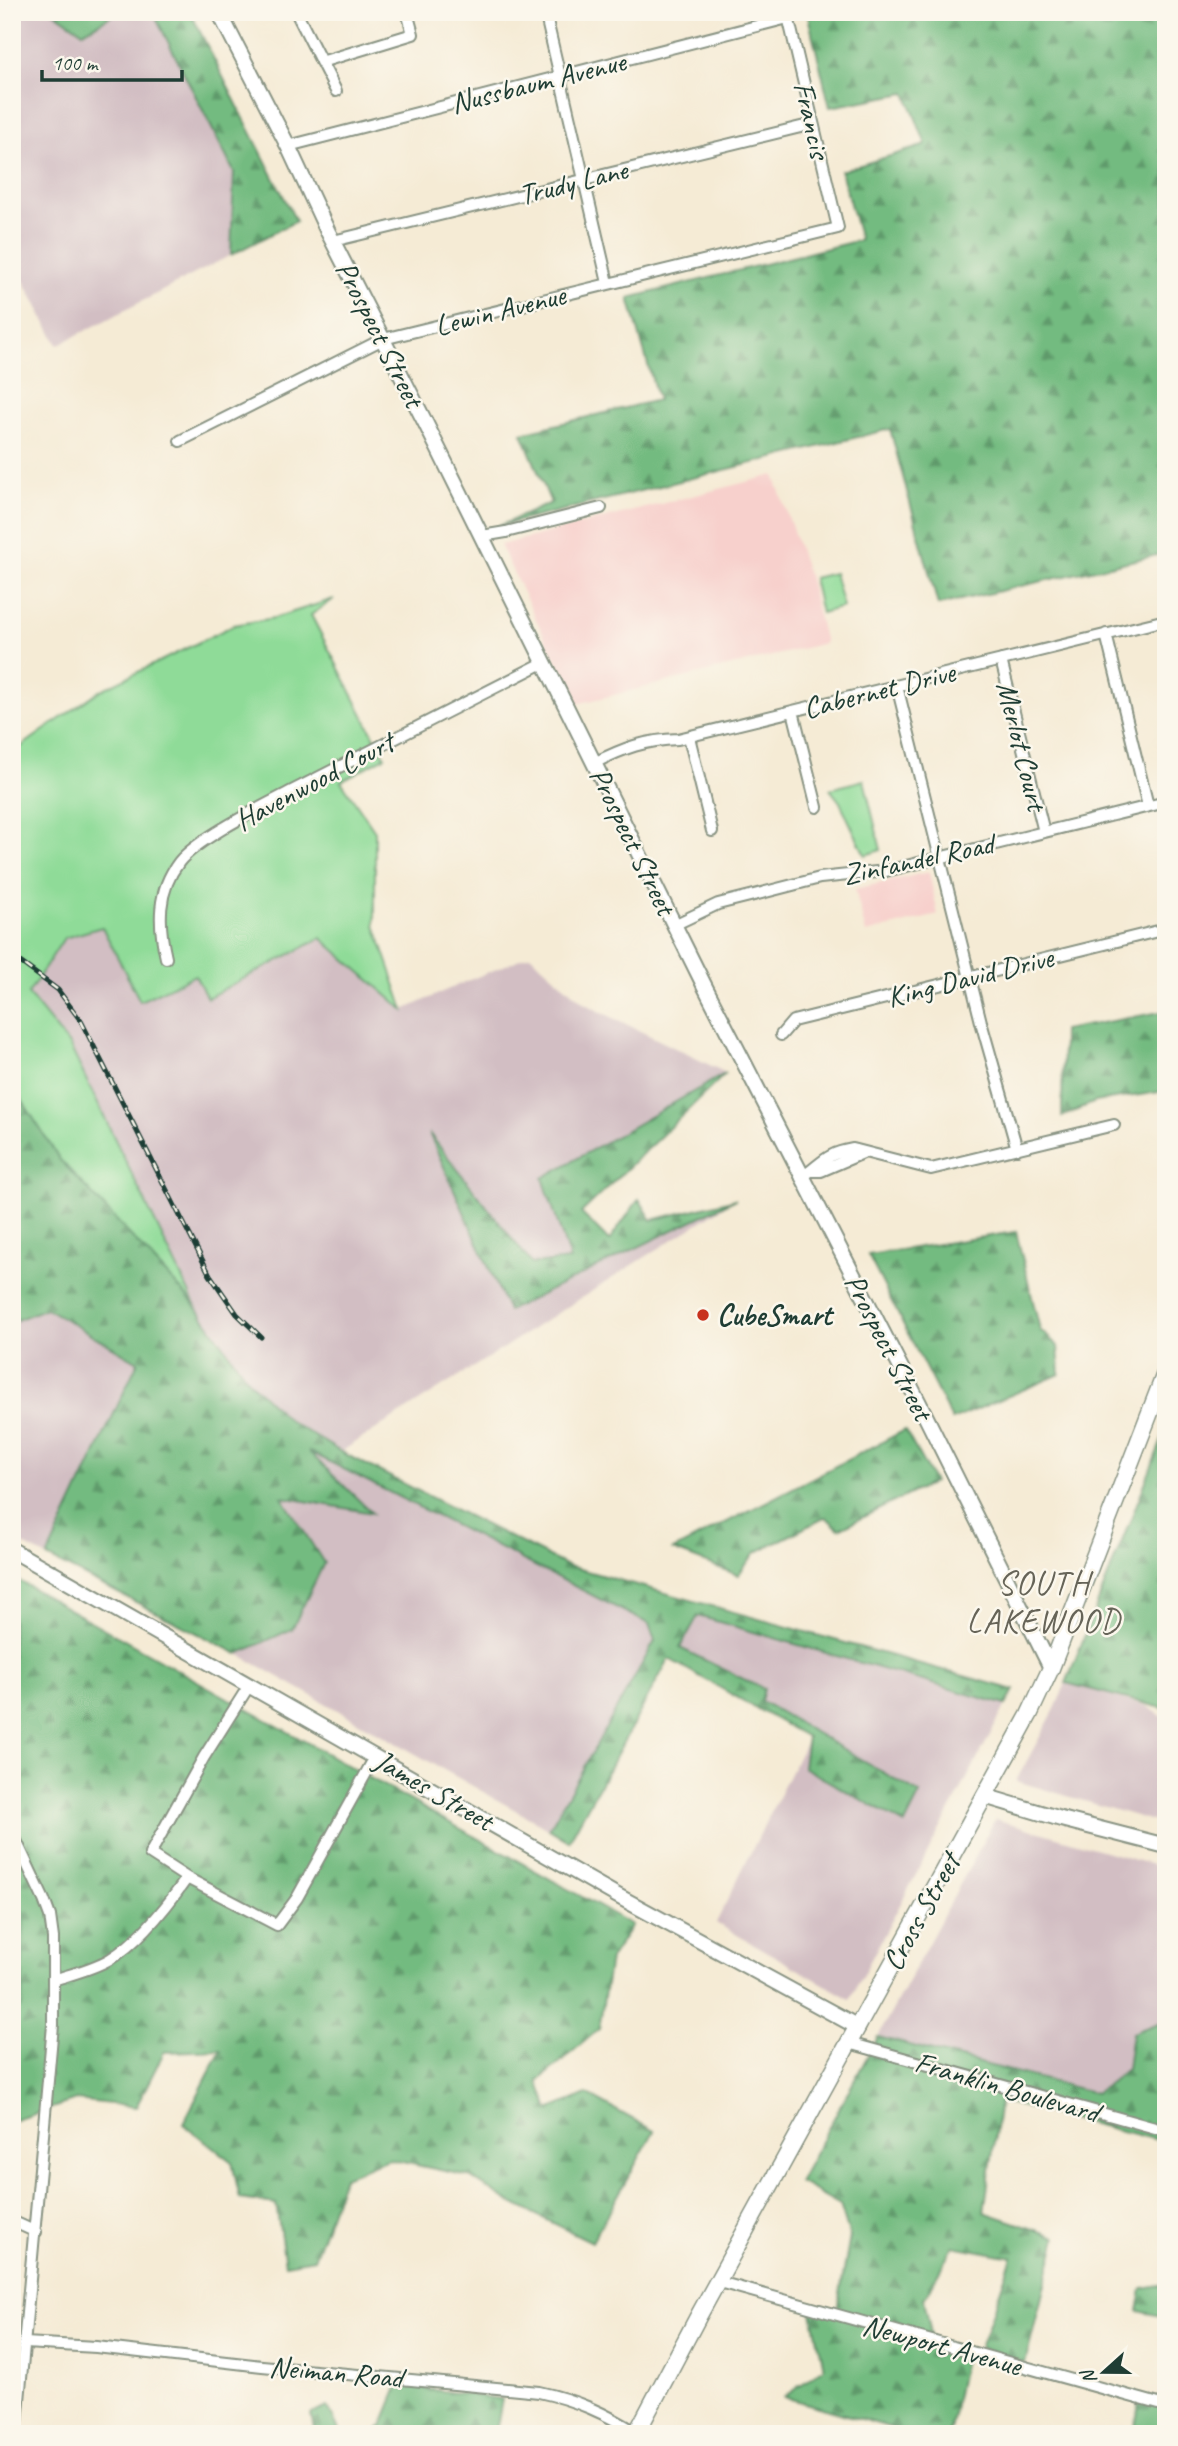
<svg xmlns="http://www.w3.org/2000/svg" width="1178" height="2446" font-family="Caveat,sans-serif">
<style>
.built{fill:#f7d0cc}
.industrial{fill:#d2bec3}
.green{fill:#8fdb98;stroke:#578c66;stroke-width:2}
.forest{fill:url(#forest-firs);stroke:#497c5a;stroke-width:2}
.wetland{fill:url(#wetland-marsh);stroke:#578c66;stroke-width:2}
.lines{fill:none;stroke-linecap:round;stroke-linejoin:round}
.minor-casing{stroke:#8a9484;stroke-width:14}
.tertiary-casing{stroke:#8a9484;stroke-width:18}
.secondary-casing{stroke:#8a9484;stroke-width:19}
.minor{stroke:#fff;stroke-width:10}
.tertiary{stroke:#fff;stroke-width:14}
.secondary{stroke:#fff;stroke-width:16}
.rail-casing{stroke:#1f3d34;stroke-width:5}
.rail{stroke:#fbf7ec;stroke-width:2.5;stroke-dasharray:8;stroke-linecap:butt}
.poi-dot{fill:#c8321e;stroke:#fbf7ec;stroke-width:2.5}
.labels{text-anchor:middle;stroke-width:5;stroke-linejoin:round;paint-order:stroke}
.street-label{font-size:30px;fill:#1f3d34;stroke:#fbf7ec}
.poi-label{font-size:30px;font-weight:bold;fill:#1f3d34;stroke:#fbf7ec;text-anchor:start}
.quarter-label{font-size:33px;letter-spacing:2px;fill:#666458;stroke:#fbf7ec}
</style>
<defs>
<pattern id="forest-firs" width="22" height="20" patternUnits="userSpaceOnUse" patternTransform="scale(1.75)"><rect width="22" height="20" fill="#73bb80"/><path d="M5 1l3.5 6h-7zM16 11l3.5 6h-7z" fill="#5e996a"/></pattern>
<pattern id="wetland-marsh" width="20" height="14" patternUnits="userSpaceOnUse" patternTransform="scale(1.75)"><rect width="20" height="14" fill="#8fdb98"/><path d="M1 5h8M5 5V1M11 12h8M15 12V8" fill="none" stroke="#74b37d"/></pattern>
</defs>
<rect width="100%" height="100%" fill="#fbf7ec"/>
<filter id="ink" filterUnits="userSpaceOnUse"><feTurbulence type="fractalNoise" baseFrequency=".0143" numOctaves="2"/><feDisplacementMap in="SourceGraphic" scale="14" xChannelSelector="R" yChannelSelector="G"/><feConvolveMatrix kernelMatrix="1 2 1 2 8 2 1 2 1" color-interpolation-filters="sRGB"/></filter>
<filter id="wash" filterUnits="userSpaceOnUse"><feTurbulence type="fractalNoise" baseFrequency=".00686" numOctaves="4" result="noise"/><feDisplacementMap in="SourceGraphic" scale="28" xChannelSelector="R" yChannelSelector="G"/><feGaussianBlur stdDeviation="1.57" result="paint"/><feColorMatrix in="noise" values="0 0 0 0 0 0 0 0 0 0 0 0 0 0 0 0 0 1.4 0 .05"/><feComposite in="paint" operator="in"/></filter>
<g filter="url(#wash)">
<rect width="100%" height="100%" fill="#f5ebd5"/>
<path class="built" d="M774 475 808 575 825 643 577 704 500 545Z
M929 872 938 915 866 933 855 889Z"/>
<path class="industrial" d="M12 12H54L83 32 118 12H153L234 173 231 255 58 345 12 259Z
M103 927 140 1001 195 975 207 998 321 938 404 1010 460 984 530 955 585 1004 726 1073 543 1178 571 1260 532 1264 432 1136 508 1311 736 1199 342 1451 649 1624 655 1641 549 1829 238 1654 292 1629 281 1497 371 1513 304 1450 288 1420 248 1380 195 1305 70 1046 28 994 64 938Z
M46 1308 138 1362 47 1557 12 1539V1322Z
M698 1616 1006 1705 850 1999 716 1923 808 1737 803 1767 904 1823 920 1794 761 1701 764 1688 680 1648Z
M1066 1683 1147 1706 1166 1719V1825L1016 1781 1055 1709Z
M995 1819 1166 1869V2020L1133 2033 1127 2069 1096 2093 878 2037Z"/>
<path class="green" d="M834 573 843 607 821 613 813 578Z
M334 599 311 615 385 757 341 781 375 831V925L404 1010 321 938 207 998 195 975 140 1001 102 927 64 938 28 994 70 1046 195 1305 60 1160 12 1085V753L99 691 234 625 274 618Z
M864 780 881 850 865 855 840 802 830 789Z"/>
<path class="forest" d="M54 12H118L83 32Z
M153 12H190L296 221 231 255 234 172Z
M807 12H1166V553L938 605 890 429 499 526 551 503 522 433 658 400 629 298 860 240 841 171 926 145 906 93 830 107Z
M1166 1011V1091L1095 1102 1062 1117 1063 1030Z
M726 1073 581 1213 609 1241 639 1199 652 1220 736 1199 508 1311 429 1133 532 1264 570 1260 543 1178Z
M12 1085 60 1160 195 1305 248 1380 288 1420 341 1452 565 1565 1014 1690 1006 1705 698 1616 680 1648 764 1689 761 1701 920 1794 905 1824 803 1767 807 1737 669 1659 569 1841 549 1829 655 1641 649 1624 308 1451 372 1513 282 1497 324 1563 292 1629 238 1654 47 1557 138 1362 46 1308 12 1322Z
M1016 1232 1040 1330 1058 1346 1060 1374 952 1420 868 1255Z
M905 1430 934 1482 839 1529 826 1517 755 1553 738 1575 673 1550Z
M1166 1430V1709L1066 1683Z
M12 1577 632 1925 610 1959 599 2029 538 2081 549 2110 587 2094 654 2131 592 2242 508 2201 468 2176 388 2159 344 2177 314 2259 285 2264 276 2204 240 2199 232 2162 183 2124 221 2050 164 2052 136 2107 76 2100 12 2121V2011L22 2006 24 1915 12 1889Z
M1166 2020V2142L1000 2101 984 2212 1057 2237 1025 2363 980 2348 1012 2257 953 2246 924 2299 933 2344 965 2354 949 2434H913L784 2397 824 2368 811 2308 837 2310 850 2237 840 2205 799 2182 878 2037 1096 2093 1127 2069 1132 2033Z
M1166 2284V2317L1138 2311 1142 2288Z
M399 2385 502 2399 496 2433 374 2434 383 2424Z
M1140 2397 1166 2403V2434H1134Z
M328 2407 341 2434H315L311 2414Z"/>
<path class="wetland" d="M12 1889 24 1915 22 2007 12 2011Z"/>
</g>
<g filter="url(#ink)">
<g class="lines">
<g class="minor-casing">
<path id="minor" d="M296 12 336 91
M545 12 608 283
M321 62 413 34 407 12
M288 146 788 18
M333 241 813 124
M180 441 383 339 838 228 787 12
M482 536 506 532 601 508
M1106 634 1148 806
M1001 660 1044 832
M897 686 981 1022 1017 1149
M793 711 817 807
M689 737 712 831
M594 763C624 748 645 740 678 739L1166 620
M674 925 718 904 754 895 820 878 886 871 1166 802
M166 958C158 924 157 891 179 862 198 838 264 806 292 791 376 748 460 705 545 662
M781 1035 793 1021 1166 929
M812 1171H821L863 1153
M801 1178C823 1163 824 1154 853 1149L931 1169 1114 1125
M12 1832 44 1900 50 1916 53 1938V2025L16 2434
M187 1878 150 1854 204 1757 250 1684
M53 1980C72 1974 93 1969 110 1959 139 1942 168 1905 187 1878L277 1925 297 1898 375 1757
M849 2043 1166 2131
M12 2221 36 2232
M719 2282 1166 2406
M25 2343 96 2347 262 2366 539 2392C576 2400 605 2413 637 2433"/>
</g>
<g class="tertiary-casing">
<path id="tertiary" d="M219 12 288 146 327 230 425 422 705 987 919 1403 1051 1668
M12 1550 616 1895 858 2027
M984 1796 1061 1819 1166 1846"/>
</g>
<g class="secondary-casing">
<path id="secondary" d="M636 2434 699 2315 1029 1715 1051 1668 1166 1371"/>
</g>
<use href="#minor" class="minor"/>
<use href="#tertiary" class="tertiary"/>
<use href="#secondary" class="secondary"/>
<g class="rail-casing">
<path id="rail" d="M12 956 58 990 81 1021 210 1275 237 1314 261 1337"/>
</g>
<use href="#rail" class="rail"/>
</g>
</g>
<circle class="poi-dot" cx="703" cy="1315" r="7"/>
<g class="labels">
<g class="street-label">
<text transform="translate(538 82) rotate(-14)" y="10">Nussbaum Avenue</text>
<text transform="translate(812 120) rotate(77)" y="10">Francis</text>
<text transform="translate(573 182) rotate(-14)" y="10">Trudy Lane</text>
<text transform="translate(500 310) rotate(-14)" y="10">Lewin Avenue</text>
<text transform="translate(380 334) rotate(63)" y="10">Prospect Street</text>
<text transform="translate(879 690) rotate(-14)" y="10">Cabernet Drive</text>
<text transform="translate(1022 746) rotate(76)" y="10">Merlot Court</text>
<text transform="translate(314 781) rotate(-28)" y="10">Havenwood Court</text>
<text transform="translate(633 841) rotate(64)" y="10">Prospect Street</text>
<text transform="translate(918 859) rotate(-12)" y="10">Zinfandel Road</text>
<text transform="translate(970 977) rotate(-14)" y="10">King David Drive</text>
<text transform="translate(889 1347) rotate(63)" y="10">Prospect Street</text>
<text transform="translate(434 1790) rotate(30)" y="10">James Street</text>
<text transform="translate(921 1912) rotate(-61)" y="10">Cross Street</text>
<text transform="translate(1007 2087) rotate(16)" y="10">Franklin Boulevard</text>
<text transform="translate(942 2345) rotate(15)" y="10">Newport Avenue</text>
<text transform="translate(336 2372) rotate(5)" y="10">Neiman Road</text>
</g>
<g class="poi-label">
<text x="717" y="1325">CubeSmart</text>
</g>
<g class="quarter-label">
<text x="1044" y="1594">SOUTH<tspan x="1044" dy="38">LAKEWOOD</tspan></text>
</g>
</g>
<rect width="1178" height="2446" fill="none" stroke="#fbf7ec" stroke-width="42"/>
<g transform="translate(1104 2372) rotate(249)" stroke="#fbf7ec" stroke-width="5" paint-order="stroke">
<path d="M0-5L12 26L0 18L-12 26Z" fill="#1f3d34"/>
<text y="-10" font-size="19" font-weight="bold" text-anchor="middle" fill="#1f3d34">N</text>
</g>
<path d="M42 70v10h140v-10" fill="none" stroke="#1f3d34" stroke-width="3.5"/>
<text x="52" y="70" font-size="21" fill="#1f3d34" stroke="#fbf7ec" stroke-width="5" paint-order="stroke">100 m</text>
</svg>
